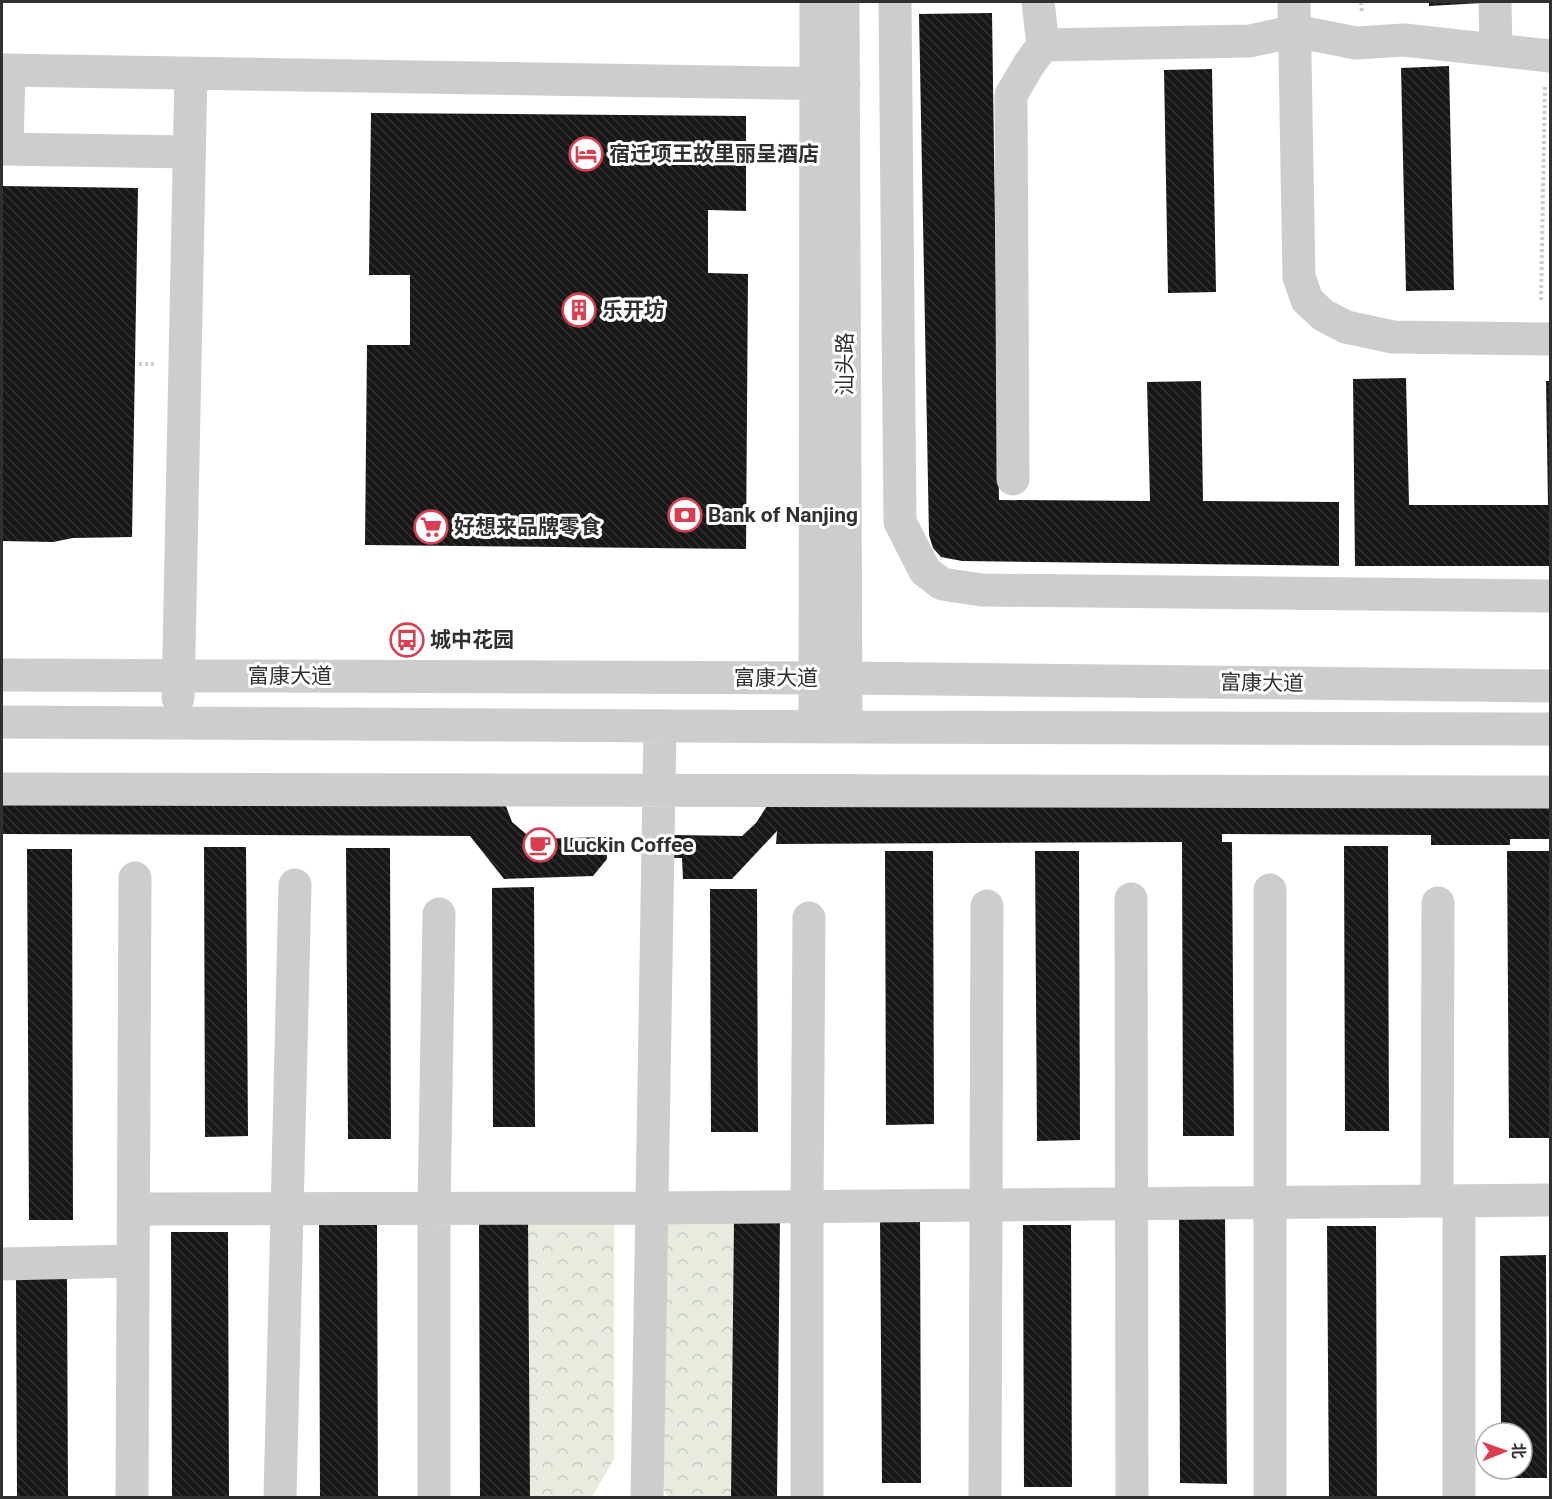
<svg xmlns="http://www.w3.org/2000/svg" width="1552" height="1499" font-family="Roboto,'Noto Sans SC',sans-serif">
<style>
.forest{fill:url(#forest-crowns)}
.building{fill:url(#building-back-hatch)}
.lines{fill:none;stroke-linecap:round;stroke-linejoin:round}
.path{stroke:#cdcdcd;stroke-width:4;stroke-dasharray:3 3;stroke-linecap:butt}
.minor{stroke:#cdcdcd;stroke-width:33}
.labels{text-anchor:middle;stroke-width:6;stroke-linejoin:round;paint-order:stroke}
.poi-label{font-size:21px;font-weight:bold;fill:#303030;stroke:#fff;text-anchor:start}
.street-label{font-size:21px;fill:#303030;stroke:#fff}
</style>
<defs>
<pattern id="forest-crowns" width="20" height="18" patternUnits="userSpaceOnUse" patternTransform="scale(1.5)"><rect width="20" height="18" fill="#e7ecdf"/><path d="M2 6a3 3 0 1 1 6 0M12 15a3 3 0 1 1 6 0" fill="none" stroke="#c6cbc0"/></pattern>
<pattern id="building-back-hatch" width="6" height="6" patternUnits="userSpaceOnUse" patternTransform="scale(1.5)"><rect width="6" height="6" fill="#171717"/><path d="M-1 5l2 2M0 0l6 6M5-1l2 2" fill="none" stroke="#303030"/></pattern>
</defs>
<rect width="100%" height="100%" fill="#fff"/>
<path class="forest" d="M662 1218H734L731 1497H668L662 1487Z
M614 1219V1459L592 1497H530L528 1220Z"/>
<path class="building" d="M1429 2H1482V3L1429 6Z
M992 13 999 500 1150 501 1147 382 1201 381 1203 501 1339 502V566L962 561 941 557 933 548 929 535 919 14Z
M1449 66 1454 290 1406 291 1401 68Z
M1212 69 1216 292 1168 293 1164 70Z
M371 113 746 116V211L708 210V273L748 274 746 549 365 545 367 345H410V275H369Z
M2 186 138 188 132 537 73 538 53 542 2 541Z
M1406 378 1409 505H1548L1546 381H1550V566H1355L1353 379Z
M2 799 504 801 512 822 532 839 606 837 607 859 593 876 504 879 470 836 2 834Z
M767 806 1550 808V839H1510V845H1431V835L1222 834V842H1232L1234 1136H1183L1182 842 776 844 777 831 732 879H683L682 858H672V835L742 836 756 823Z
M1344 846H1388L1389 1131H1345Z
M204 847H246L248 1136 205 1137Z
M346 848H390L391 1139H348Z
M27 849H72L73 1220H29Z
M885 851H933L934 1124 886 1125Z
M1035 851H1079L1080 1140 1037 1141Z
M1507 851H1550V1138H1509Z
M534 887 535 1127H493L492 888Z
M710 889H757L758 1132H711Z
M1179 1212H1225L1227 1484 1180 1483Z
M734 1218 780 1219 777 1498H731Z
M880 1218H920L921 1483H882Z
M479 1220H528L530 1498H480Z
M377 1221 378 1498H320L319 1222Z
M1023 1225H1071L1072 1487H1024Z
M1327 1226H1376L1377 1498H1329Z
M171 1232H228L229 1498H172Z
M1546 1255 1547 1478H1501V1469H1522V1433H1501L1500 1256Z
M16 1279H67L68 1498H17Z"/>
<g class="lines">
<path class="path" d="M1361 2 1362 13
M1541 300 1545 86
M139 364H154"/>
<path class="minor" d="M843 2 846 727
M895 2 900 522 925 571 942 584 982 590 1550 596
M1294 2 1299 277 1307 300 1323 315 1346 327 1393 337 1550 339
M1495 2 1496 50
M1043 45 1250 41 1295 31 1356 43 1404 40 1550 56
M2 70 844 84
M2 149 189 152
M7 149 9 70
M1013 479 1011 95 1028 66 1043 45 1038 2
M2 675 847 678 1550 686
M178 698 191 73
M2 722 846 727 1550 729
M815 727 816 2
M2 789 1550 792
M1131 899 1132 1498
M1437 1201 1438 903
M134 1209 652 1208 1550 1200
M2 1264 133 1261
M132 1498 135 878
M280 1498 295 885
M434 1498V1208L439 914
M647 1498 660 726
M807 1498V1207L809 918
M985 1498 987 906
M1270 1498V890
M1459 1498V1201"/>
</g>
<defs>
<g id="hotel-ring" transform="scale(1.725)"><circle r="9.5" fill="#fff" stroke="#db3e50" stroke-width="1.5"/><path d="M-6-4.5h1.5V1H6V5H4.5V3h-9V5H-6ZM-4 0a1.8 1.8 0 1 1 3.6 0ZM.5 0V-2.5h3Q6-2.5 6 0Z" fill="#db3e50"/></g>
<g id="building-ring" transform="scale(1.725)"><circle r="9.5" fill="#fff" stroke="#db3e50" stroke-width="1.5"/><path d="M-4-6H4V6H1V3H-1V6H-4ZM-2.5-4.3h1.7v1.8h-1.7ZM.8-4.3h1.7v1.8H.8ZM-2.5-1h1.7V.8h-1.7ZM.8-1h1.7V.8H.8Z" fill="#db3e50"/></g>
<g id="bank-ring" transform="scale(1.725)"><circle r="9.5" fill="#fff" stroke="#db3e50" stroke-width="1.5"/><path d="M-6-4H6V4H-6ZM0-2.3a2.3 2.3 0 1 0 0 4.6a2.3 2.3 0 1 0 0-4.6Z" fill="#db3e50"/></g>
<g id="supermarket-ring" transform="scale(1.725)"><circle r="9.5" fill="#fff" stroke="#db3e50" stroke-width="1.5"/><path d="M-6-5.5h2.5l.6 2H6L4.5 2H-2.5L-4.4-4H-6ZM-1.5 3.2a1.3 1.3 0 1 0 .1 0ZM3 3.2a1.3 1.3 0 1 0 .1 0Z" fill="#db3e50"/></g>
<g id="bus-ring" transform="scale(1.725)"><circle r="9.5" fill="#fff" stroke="#db3e50" stroke-width="1.5"/><path d="M-5-6H5V4H4V6H2V4H-2V6H-4V4H-5ZM-3.5-4V0h7V-4ZM-3.5 1.2v1.5H-2V1.2ZM2 1.2v1.5H3.5V1.2Z" fill="#db3e50"/></g>
<g id="cafe-ring" transform="scale(1.725)"><circle r="9.5" fill="#fff" stroke="#db3e50" stroke-width="1.5"/><path d="M-5.5-4.5H6V0H3Q3 3.5 0 3.5H-2.5Q-5.5 3.5-5.5 0ZM3-3.2v2h1.7v-2ZM-6 4.5H4V6H-6Z" fill="#db3e50"/></g>
</defs>
<g fill-rule="evenodd">
<use href="#hotel-ring" x="586" y="154"/>
<use href="#building-ring" x="579" y="310"/>
<use href="#bank-ring" x="685" y="515"/>
<use href="#supermarket-ring" x="431" y="527"/>
<use href="#bus-ring" x="407" y="640"/>
<use href="#cafe-ring" x="540" y="845"/>
</g>
<g class="labels">
<g class="poi-label">
<text x="609" y="161">宿迁项王故里丽呈酒店</text>
<text x="602" y="317">乐开坊</text>
<text x="708" y="522">Bank of Nanjing</text>
<text x="454" y="534">好想来品牌零食</text>
<text x="430" y="647">城中花园</text>
<text x="563" y="852">Luckin Coffee</text>
</g>
<g class="street-label">
<text transform="translate(845 364) rotate(-90)" y="7">汕头路</text>
<text x="290" y="683">富康大道</text>
<text x="776" y="685">富康大道</text>
<text transform="translate(1262 683) rotate(1)" y="7">富康大道</text>
</g>
</g>
<rect width="1552" height="1499" fill="none" stroke="#303030" stroke-width="6"/>
<g transform="translate(1504 1451) rotate(89)"><circle r="28" fill="#ffffff" stroke="#acacac" stroke-width="1.5"/>
<path d="M0-4.5L10 22L0 15L-10 22Z" fill="#db3e50"/>
<text y="-9" font-size="16" font-weight="bold" text-anchor="middle" fill="#303030">北</text>
</g>
</svg>
